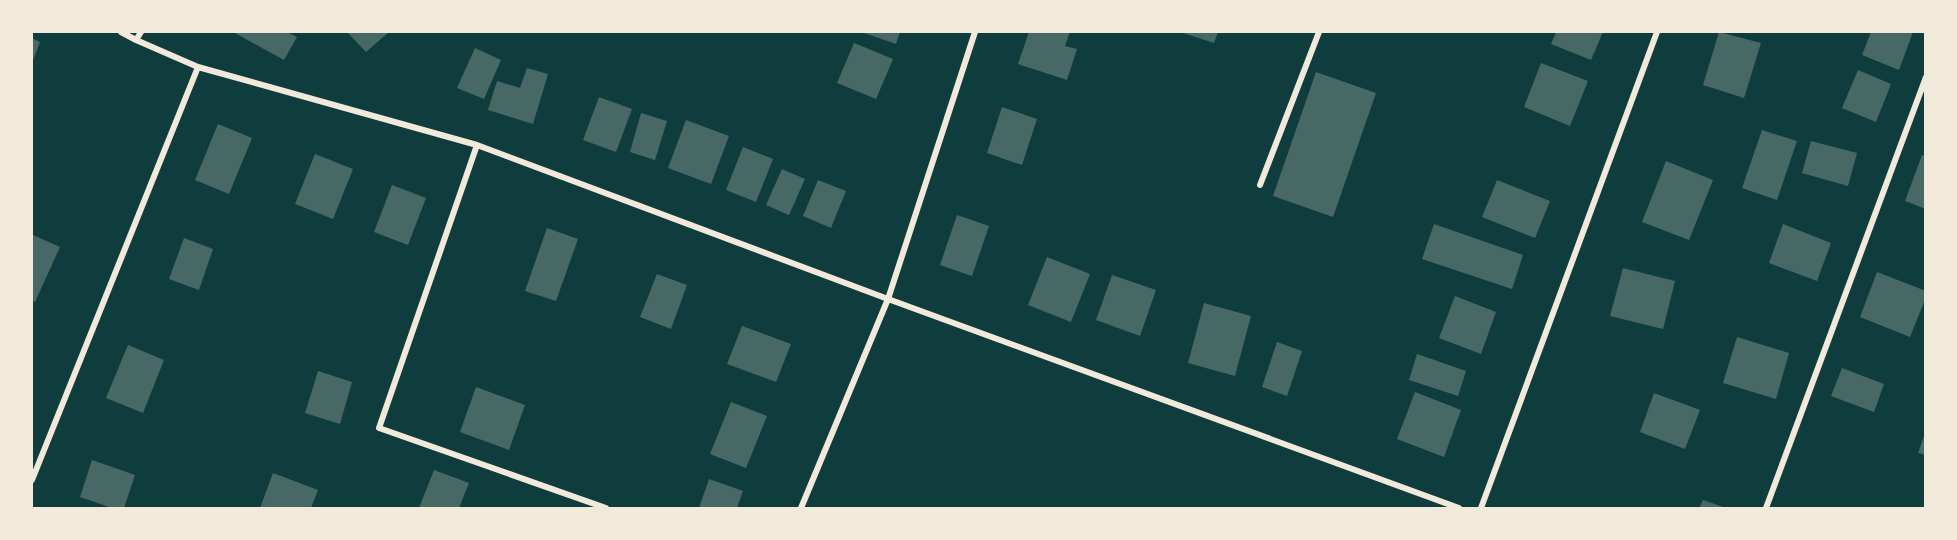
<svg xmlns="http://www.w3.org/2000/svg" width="1957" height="540" font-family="Manrope,sans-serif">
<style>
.building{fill:#486865}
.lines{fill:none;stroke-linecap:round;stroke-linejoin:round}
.minor{stroke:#f1e9da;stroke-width:6}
</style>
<rect width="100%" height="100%" fill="#0f3d3e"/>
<path class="building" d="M233 32H287L297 37 284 60Z
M347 32H389L366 52Z
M861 32H900L896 44Z
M1029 32H1070L1065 46 1077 49 1067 80 1018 64Z
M1180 32H1218L1214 43Z
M1556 32H1603L1591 60 1551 44Z
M1719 32 1761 43 1744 98 1703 85Z
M1871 32H1913L1899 70 1862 55Z
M32 38 40 42 32 63Z
M854 43 893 59 876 99 837 83Z
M475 48 501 60 484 99 457 88Z
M1541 63 1588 81 1570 126 1524 107Z
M527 68 548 74 533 124 488 110 497 81 520 88Z
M1858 70 1891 84 1876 122 1842 108Z
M1316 72 1376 93 1333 217 1273 196Z
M599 97 632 109 616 152 583 140Z
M1002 107 1037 119 1022 165 987 153Z
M641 113 667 121 655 160 630 152Z
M686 120 729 136 711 184 668 168Z
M218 124 252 138 229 194 195 180Z
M1762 130 1797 141 1777 200 1742 188Z
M1811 141 1857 153 1848 186 1802 173Z
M743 147 773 159 756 202 726 190Z
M315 154 353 169 333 219 295 204Z
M1922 155 1926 156V209L1905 201Z
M1666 161 1713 180 1689 240 1642 222Z
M782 169 805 179 789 215 766 205Z
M818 180 846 191 831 228 803 216Z
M1497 180 1550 201 1535 238 1482 217Z
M392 185 426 198 408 245 374 232Z
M957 215 989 226 972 276 940 265Z
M1434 224 1523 255 1512 289 1422 259Z
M1783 224 1831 243 1817 281 1769 263Z
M547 228 578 239 556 301 525 291Z
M33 235 60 247 35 302 32 300Z
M184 238 213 249 199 290 169 279Z
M1047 257 1090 274 1071 322 1028 305Z
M1623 268 1675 281 1663 329 1610 316Z
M1877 272 1926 291V297L1910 337 1860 317Z
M657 274 687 285 671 329 640 317Z
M1112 275 1156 290 1140 336 1096 320Z
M1455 296 1496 312 1481 354 1439 338Z
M1204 303 1251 316 1235 376 1188 363Z
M742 326 791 344 776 382 727 364Z
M1737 337 1789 353 1776 399 1723 383Z
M1277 342 1302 351 1287 396 1262 387Z
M128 345 164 360 143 413 106 398Z
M1417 354 1466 371 1458 396 1409 380Z
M1842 368 1884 384 1874 412 1831 396Z
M318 371 352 382 340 424 305 413Z
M476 387 525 405 509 450 460 432Z
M1415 392 1461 410 1444 457 1397 439Z
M1654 393 1700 410 1685 449 1640 432Z
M731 402 767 416 746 468 710 454Z
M1925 433H1926V455L1918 453Z
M92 460 135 475 124 508H112L80 497Z
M434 470 469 483 459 508H419Z
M273 473 318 490 311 508H260Z
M709 479 743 491 737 508H699Z
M1703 500 1726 508H1699Z"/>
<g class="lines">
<path class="minor" d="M121 32 136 40 198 67 477 145 888 299 1459 508
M136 40 141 32
M477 145 379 428 606 508
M1260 185 1319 32
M32 480 198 67
M801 508 888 299 975 32
M1481 508 1657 32
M1766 508 1926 77"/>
</g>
<rect width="1957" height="540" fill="none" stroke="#f1e9da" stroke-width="66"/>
</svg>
